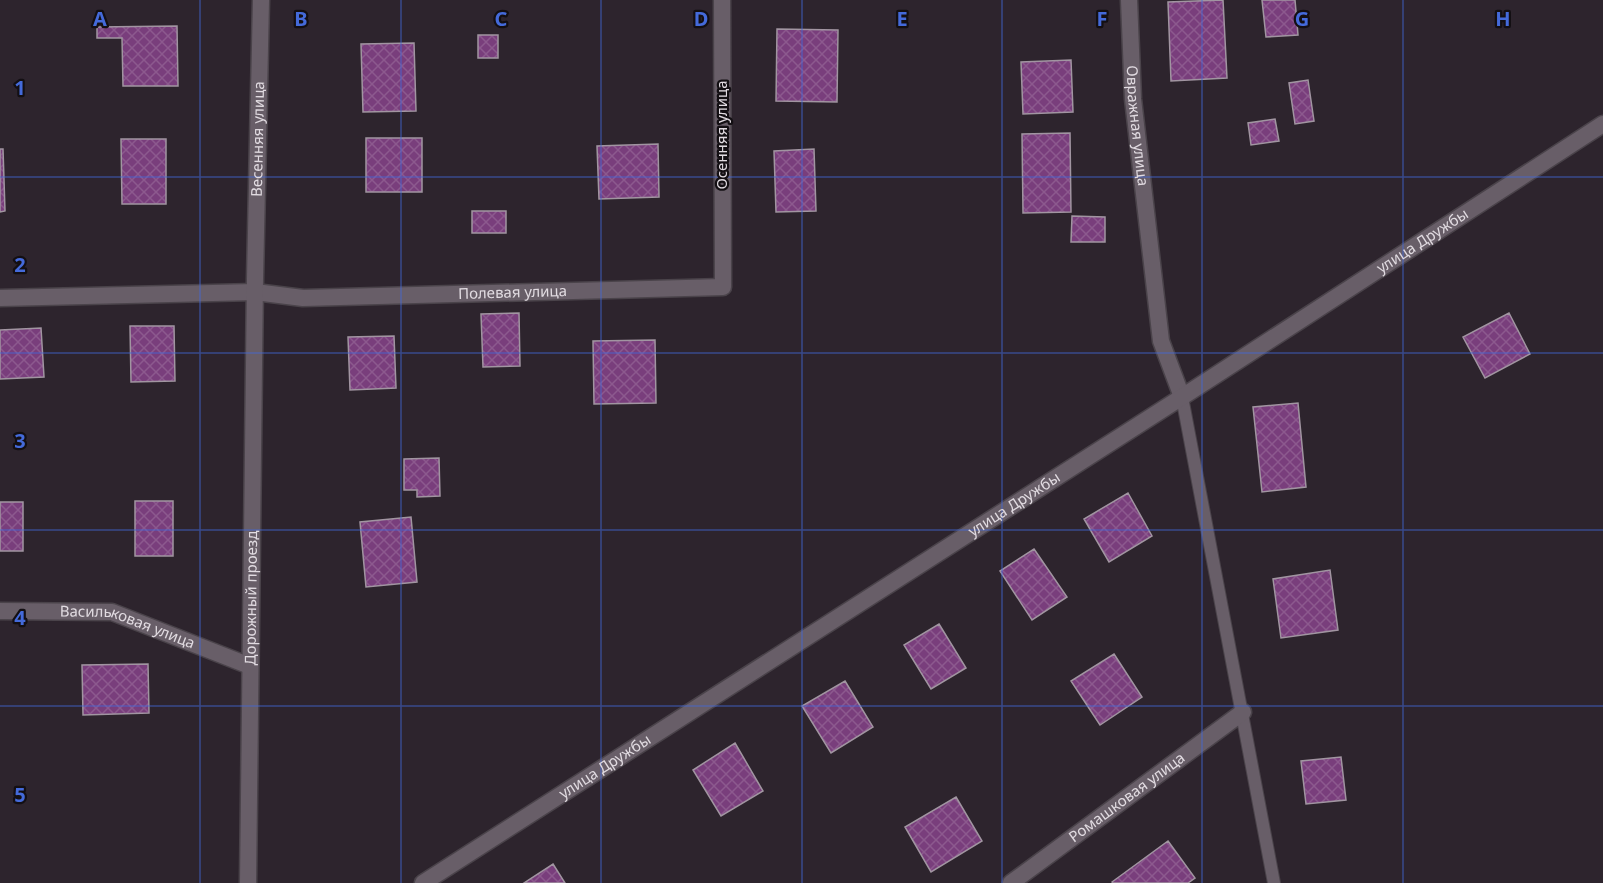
<svg xmlns="http://www.w3.org/2000/svg" width="1603" height="883" font-family="'Noto Sans',sans-serif">
<style>
.building{fill:url(#building-cross-hatch);stroke:#a195a1;stroke-width:1.5}
.lines{fill:none;stroke-linecap:round;stroke-linejoin:round}
.service-casing{stroke:#4a434a;stroke-width:14}
.minor-casing{stroke:#4a434a;stroke-width:19}
.service{stroke:#685e68;stroke-width:12}
.minor{stroke:#685e68;stroke-width:16}
.grid{fill:none;stroke:#446ada;stroke-width:1.5;stroke-opacity:0.55}
.labels{text-anchor:middle;stroke-width:4.5;stroke-linejoin:round;paint-order:stroke}
.street-label{font-size:15px;fill:#e1dbe1;stroke:#130f13}
.grid-label{font-size:20px;text-anchor:middle;font-weight:bold;fill:#446ada;stroke:#130f13;stroke-width:4.5;stroke-linejoin:round;paint-order:stroke}
</style>
<defs>
<pattern id="building-cross-hatch" width="8" height="8" patternUnits="userSpaceOnUse" patternTransform="scale(1.5)"><rect width="8" height="8" fill="#793e7c"/><path d="M0 0l8 8M0 8l8-8" fill="none" stroke="#8c598e"/></pattern>
</defs>
<rect width="100%" height="100%" fill="#2d242d"/>
<path class="building" d="M1223 0 1227 78 1171 81 1168 2Z
M1262 0H1295L1298 35 1266 37Z
M177 26 178 86H123L122 38H97V27Z
M777 29 838 30 837 102 776 101Z
M478 35H498V58H478Z
M414 43 416 111 363 112 361 44Z
M1071 60 1073 112 1023 114 1021 62Z
M1308 80 1314 121 1295 124 1289 83Z
M1275 119 1279 141 1251 145 1248 123Z
M1070 133 1071 212 1023 213 1022 134Z
M366 138H422V192H366Z
M121 139H166V204H122Z
M658 144 659 197 599 199 597 146Z
M0 149H3L5 211 0 212Z
M814 149 816 211 776 212 774 151Z
M472 211H506V233H472Z
M1072 216 1105 217V242H1071Z
M519 313 520 366 483 367 481 314Z
M1509 313 1530 354 1485 378 1463 337Z
M130 326H174L175 381 131 382Z
M41 328 44 377 0 379V330Z
M394 336 396 388 350 390 348 337Z
M655 340 656 403 594 404 593 341Z
M1298 403 1306 487 1262 492 1253 407Z
M439 458 440 496 417 497V490H404V459Z
M1128 493 1152 536 1109 562 1084 519Z
M135 501H173V556H135Z
M0 502H23V551H0Z
M411 517 417 582 366 587 360 522Z
M1034 549 1067 597 1032 620 1000 571Z
M1330 570 1338 630 1281 638 1273 579Z
M939 624 966 668 931 689 904 645Z
M1114 654 1142 697 1100 725 1071 681Z
M148 664 149 713 83 715 82 665Z
M845 681 873 727 831 753 802 706Z
M735 743 763 791 721 816 693 770Z
M1341 757 1346 800 1306 804 1301 761Z
M956 797 982 841 931 872 905 827Z
M1168 841 1195 878 1188 883H1113L1112 882Z
M553 864 565 883H524Z"/>
<g class="lines">
<g class="service-casing">
<path id="service" d="M1182 397 1274 883"/>
</g>
<g class="minor-casing">
<g id="minor">
<path id="s1" d="M1129 0 1133 99 1161 341 1182 397"/>
<path id="s2" d="M0 298 255 292 303 298 723 287 722 0"/>
<path id="s3" d="M0 611 112 612 250 666"/>
<path id="s4" d="M248 883 255 279 261 0"/>
<path id="s5" d="M423 883 1182 397 1603 124"/>
<path id="s6" d="M1011 883 1243 712"/>
</g>
</g>
<use href="#service" class="service"/>
<use href="#minor" class="minor"/>
</g>
<path class="grid" d="M200 0V883M401 0V883M601 0V883M802 0V883M1002 0V883M1202 0V883M1403 0V883M0 177H1603M0 353H1603M0 530H1603M0 706H1603"/>
<g class="labels">
<g class="street-label">
<text dy="5" stroke="none"><textPath href="#s1" startOffset="126">Овражная улица</textPath></text>
<text transform="translate(722 135) rotate(-90)" y="5">Осенняя улица</text>
<text dy="5" stroke="none"><textPath href="#s4" startOffset="744">Весенняя улица</textPath></text>
<text dy="5" stroke="none"><textPath href="#s5" startOffset="1188">улица Дружбы</textPath></text>
<text dy="5" stroke="none"><textPath href="#s2" startOffset="513">Полевая улица</textPath></text>
<text dy="5" stroke="none"><textPath href="#s5" startOffset="702">улица Дружбы</textPath></text>
<text dy="5" stroke="none"><textPath href="#s4" startOffset="285">Дорожный проезд</textPath></text>
<text dy="5" stroke="none"><textPath href="#s3" startOffset="130">Васильковая улица</textPath></text>
<text dy="5" stroke="none"><textPath href="#s5" startOffset="216">улица Дружбы</textPath></text>
<text dy="5" stroke="none"><textPath href="#s6" startOffset="144">Ромашковая улица</textPath></text>
</g>
</g>
<g class="grid-label">
<text x="100" y="26">A</text>
<text x="301" y="26">B</text>
<text x="501" y="26">C</text>
<text x="701" y="26">D</text>
<text x="902" y="26">E</text>
<text x="1102" y="26">F</text>
<text x="1302" y="26">G</text>
<text x="1503" y="26">H</text>
<text x="20" y="95">1</text>
<text x="20" y="272">2</text>
<text x="20" y="448">3</text>
<text x="20" y="625">4</text>
<text x="20" y="802">5</text>
</g>
</svg>
